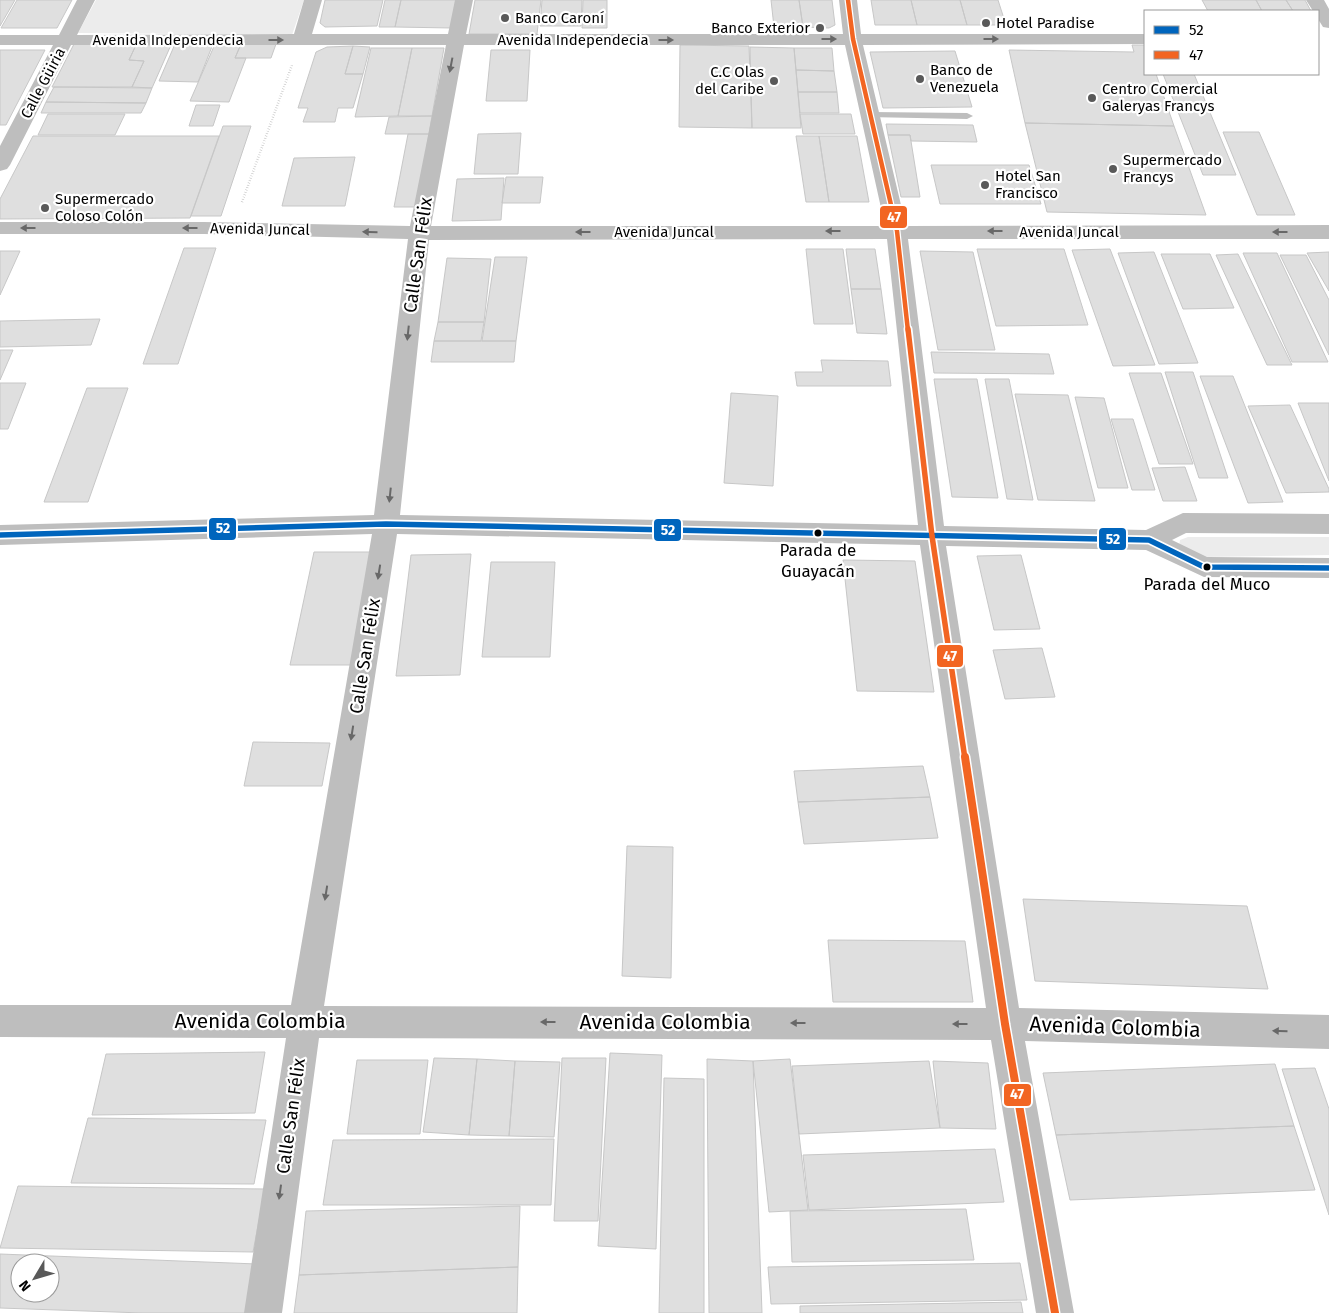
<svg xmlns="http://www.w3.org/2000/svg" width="1329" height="1313" font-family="'Fira Sans',sans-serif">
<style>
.green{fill:#ececec}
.building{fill:#dfdfdf;stroke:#c7c7c7;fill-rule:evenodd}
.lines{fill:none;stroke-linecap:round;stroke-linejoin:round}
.path{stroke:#b9b9b9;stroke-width:2.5;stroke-dasharray:0.5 2;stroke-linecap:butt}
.service{fill:#bebebe;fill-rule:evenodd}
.minor{fill:#bebebe;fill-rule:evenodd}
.bus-1-casing{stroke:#fff;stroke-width:9}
.bus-2-far2-casing{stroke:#fff;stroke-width:7}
.bus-2-far1-casing{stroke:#fff;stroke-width:9}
.bus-2-casing{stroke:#fff;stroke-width:11}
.bus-1{stroke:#0065bd;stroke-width:5.5}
.bus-2-far2{stroke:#f26522;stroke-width:4.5}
.bus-2-far1{stroke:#f26522;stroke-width:5.5}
.bus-2{stroke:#f26522;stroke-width:8}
.oneway{fill:#686868}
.poi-dot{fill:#595959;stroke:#fff;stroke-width:2}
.bus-dot{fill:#000;stroke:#fff;stroke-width:2}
.labels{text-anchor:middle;stroke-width:4.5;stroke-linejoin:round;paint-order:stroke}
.far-poi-label{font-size:15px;fill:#000;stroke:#fff;text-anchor:start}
.far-street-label{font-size:15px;fill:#000;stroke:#fff}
.bus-label{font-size:17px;fill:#000;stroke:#fff}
.street-label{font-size:18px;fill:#000;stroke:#fff}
.near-street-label{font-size:21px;fill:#000;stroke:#fff}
.line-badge{stroke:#fff;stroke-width:2}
.badge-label{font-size:14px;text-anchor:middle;font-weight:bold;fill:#fff}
</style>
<rect width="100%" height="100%" fill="#fff"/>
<path class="green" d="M96 0H304L292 35 78 33Z
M1188 537H1329V555L1202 557 1179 547 1180 540Z"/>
<path class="building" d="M0 0H15L0 26Z
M17 0H72L57 28H1Z
M325 0H383L377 26 325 27 320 23Z
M385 0H401L395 27H379Z
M401 0H457L452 28 395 27Z
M475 0H541L537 34H469Z
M542 0H582L581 26H540Z
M583 0H607V28H582Z
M771 0H799L803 27H774Z
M799 0H832L835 25 829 28 803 27Z
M871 0H911L917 25H875Z
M911 0H960L967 25H917Z
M960 0H998L1006 25H967Z
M1202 0H1256L1262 11H1208Z
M1256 0H1286L1293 11H1262Z
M1286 0H1305L1311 11H1293Z
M74 44 136 45 129 60 144 61 132 87H52Z
M175 44H213L198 82 159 81Z
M215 44H241L235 58H246L229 102 190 101Z
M241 44H276L271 58H235Z
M136 45H171L152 88 132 87 144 61 129 60Z
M680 45 749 46 752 128 679 127Z
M1132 45H1145V74H1156L1174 126 1025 123 1009 50 1134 52Z
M353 46 345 74H363L353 108H338L335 122H303L308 108H298L316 52 327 47Z
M353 46 370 47 363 74H345Z
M750 47 794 48 801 128H752Z
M371 48H412L398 116 355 117Z
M412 48H444L432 116H398Z
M794 48H832L834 71 796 70Z
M0 50H45L6 125H0Z
M491 50H530L527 101H486Z
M955 51 972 107 883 108 870 52Z
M796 70 834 71 837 92H798Z
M1163 74H1194L1236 175H1203Z
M54 87 152 88 146 103 46 102Z
M798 92H837L839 113H800Z
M46 102 146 103 141 113H41Z
M196 105H220L213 126H189Z
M48 114H125L115 135H38Z
M800 114H851L855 134H803Z
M432 116 429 134H385L389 117Z
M1025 123 1174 126 1206 215 1047 212Z
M886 124 973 125 977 142 911 141 910 135H888Z
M223 126H251L221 216H191Z
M1223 132H1259L1295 215H1257Z
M521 133 518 174H474L478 134Z
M408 134H429L417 207H394Z
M888 135H910L920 197H901Z
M33 136H219L190 218 0 219V199Z
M796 136H819L829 202H806Z
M819 136H857L869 202H829Z
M355 157 345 206H282L294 158Z
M931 165H1029L1041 204H940Z
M506 177H543L540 203H502Z
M504 178 501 220 452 221 457 179Z
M184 248H216L178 364H143Z
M806 249H843L853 324H814Z
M846 249H875L881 289H851Z
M977 249H1064L1088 325 996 326Z
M1110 249 1155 365 1113 366 1072 250Z
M0 251H20L0 295Z
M920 251 973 252 995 350H938Z
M1154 252 1198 363 1159 364 1118 253Z
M1329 252V291L1307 253Z
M1243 253H1277L1328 362H1292Z
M1161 254H1210L1234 308 1183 309Z
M1238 254 1292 365H1267L1216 255Z
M1280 255H1306L1329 300V355Z
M495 257H527L516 341H482Z
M447 258 491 259 484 322H438Z
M851 289H881L887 334 857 333Z
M100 319 91 345 0 347V321Z
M438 322H484L481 341H434Z
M434 341H516L514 362H431Z
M0 350H13L0 380Z
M931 352 1049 354 1054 374 934 373Z
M821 360 888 361 891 386H797L795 372H823Z
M1165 372H1193L1228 478H1199Z
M1129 373H1161L1193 464H1159Z
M1200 376H1233L1283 502 1248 503Z
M934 379H977L998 498 952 497Z
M985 379H1009L1033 500 1007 499Z
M0 383H26L8 429H0Z
M87 388H128L88 502H44Z
M731 393 778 396 773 486 724 483Z
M1015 394 1068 395 1095 501 1038 500Z
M1075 397 1104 398 1128 488H1098Z
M1298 403H1329V481Z
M1290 405 1329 489V492L1286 493 1248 406Z
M1111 419H1133L1155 490H1132Z
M1185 467 1197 501H1163L1152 468Z
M314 552H371L351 665H290Z
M471 554 460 675 396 676 411 555Z
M1021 555 1040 629 994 630 977 556Z
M843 560 915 561 934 692 857 691Z
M491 562H555L550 657H482Z
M1042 648 1055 697 1005 699 993 650Z
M253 742 330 743 322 786H244Z
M923 766 930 797 798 802 794 771Z
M930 797 938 838 804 844 798 802Z
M627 846 673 847 671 978 622 976Z
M1023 899 1247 906 1268 989 1035 981Z
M828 940 965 941 973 1002H833Z
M265 1052 255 1113 92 1115 106 1054Z
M610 1053 662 1055 656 1249 598 1246Z
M434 1058 477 1059 469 1135 423 1132Z
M562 1058H606L598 1221H554Z
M477 1059 515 1061 509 1136 469 1135Z
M707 1059 753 1061 762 1313H709Z
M790 1059 808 1210 769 1212 753 1061Z
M357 1060H428L420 1134H347Z
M515 1061 560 1062 554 1137 509 1136Z
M929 1061 940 1128 799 1134 792 1066Z
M933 1061 988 1063 996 1129 940 1128Z
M1275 1064 1294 1126 1056 1135 1043 1073Z
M1315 1068 1329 1109V1215L1282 1069Z
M664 1078 704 1079V1313H659Z
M88 1118 266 1120 254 1184 71 1183Z
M1294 1126 1315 1190 1070 1200 1056 1135Z
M554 1139 551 1205H323L333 1140Z
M995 1149 1004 1202 809 1210 803 1155Z
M18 1186 265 1189 253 1252 0 1248Z
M520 1206 518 1267 299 1275 306 1211Z
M966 1209 974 1260 792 1262 790 1211Z
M0 1254 257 1264 247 1313H143L0 1308ZM20 1263H50V1293H20Z
M1020 1263 1027 1300 771 1304 768 1267Z
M518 1267 517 1313H294L299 1275Z
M1021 1302 1023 1313H800V1306Z"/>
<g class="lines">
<path class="path" d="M242 202 292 65"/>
<path class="service" d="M871 112 967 113 973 116 967 119 867 117V113Z"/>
<path class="minor" d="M77 0H95L77 35 294 34 304 0H322L312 34H448L455 0H473L466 34H843L839 0H857L861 34H1145V44L863 45 906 226 1329 225V239H908L944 526 1146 530 1183 513 1329 514V534L1186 533 1172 540 1207 557 1329 558V578L1204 577 1146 550 946 546 1019 1008 1329 1015V1049L1025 1041 1074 1313H1036L991 1040 319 1038 282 1313H244L286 1038 0 1037V1005H291L372 534 0 545V525L374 515 408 239 204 234H0V222H204L410 226 446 45H71L10 165 7 169 0 171V146L53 45H0V35H59ZM464 45H845L885 226H431ZM887 239 918 525 400 515 429 240ZM397 534 920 545 986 1008 324 1006Z
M1306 0H1324L1329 9V28L1323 27 1318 19V11H1313Z"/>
<g class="bus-1-casing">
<path id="bus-1" d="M0 535 386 524 1149 540 1204 567 1329 568"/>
</g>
<g class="bus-2-far2-casing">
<path id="bus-2-far2" d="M848 0 853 39 897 231 908 331"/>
</g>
<g class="bus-2-far1-casing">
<path id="bus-2-far1" d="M908 329 932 536 965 759"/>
</g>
<g class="bus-2-casing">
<path id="bus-2" d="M965 757 1005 1024 1055 1313"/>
</g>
<use href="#bus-1" class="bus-1"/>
<use href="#bus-2-far2" class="bus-2-far2"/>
<use href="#bus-2-far1" class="bus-2-far1"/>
<use href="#bus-2" class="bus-2"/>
</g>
<defs><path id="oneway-solid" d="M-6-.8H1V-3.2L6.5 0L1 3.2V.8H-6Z" transform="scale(1.25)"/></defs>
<g class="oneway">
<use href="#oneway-solid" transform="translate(829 39)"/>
<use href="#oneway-solid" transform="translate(991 39)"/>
<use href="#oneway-solid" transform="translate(276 40)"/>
<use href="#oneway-solid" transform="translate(666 40)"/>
<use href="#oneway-solid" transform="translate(451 65) rotate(101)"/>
<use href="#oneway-solid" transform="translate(28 228) rotate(-180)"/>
<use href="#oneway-solid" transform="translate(190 228) rotate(-180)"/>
<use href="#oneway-solid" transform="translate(833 231) rotate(180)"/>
<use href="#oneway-solid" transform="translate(995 231) rotate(-180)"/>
<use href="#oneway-solid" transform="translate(370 232) rotate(-179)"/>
<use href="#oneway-solid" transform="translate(583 232) rotate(180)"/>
<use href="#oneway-solid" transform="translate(1280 232) rotate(-180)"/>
<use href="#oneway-solid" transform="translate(408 333) rotate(96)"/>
<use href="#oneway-solid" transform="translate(390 495) rotate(96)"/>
<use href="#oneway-solid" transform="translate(379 572) rotate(99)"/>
<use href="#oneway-solid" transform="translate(352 733) rotate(99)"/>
<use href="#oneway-solid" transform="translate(326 893) rotate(99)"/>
<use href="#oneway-solid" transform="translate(548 1022) rotate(-180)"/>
<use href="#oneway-solid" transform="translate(798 1023) rotate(-180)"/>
<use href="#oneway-solid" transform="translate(960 1024) rotate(-180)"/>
<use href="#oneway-solid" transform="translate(1280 1031) rotate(-178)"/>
<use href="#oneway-solid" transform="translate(280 1192) rotate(98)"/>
</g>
<g class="poi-dot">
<circle cx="505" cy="18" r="5"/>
<circle cx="986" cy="23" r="5"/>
<circle cx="820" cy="28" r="5"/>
<circle cx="920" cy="79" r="5"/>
<circle cx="774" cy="81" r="5"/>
<circle cx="1092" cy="98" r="5"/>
<circle cx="1113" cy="169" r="5"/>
<circle cx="985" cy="185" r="5"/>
<circle cx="45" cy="208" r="5"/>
</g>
<g class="bus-dot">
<circle cx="818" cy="533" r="4.5"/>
<circle cx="1207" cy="567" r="4.5"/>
</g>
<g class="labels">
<g class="far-poi-label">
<text x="515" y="23">Banco Caroní</text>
<text x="996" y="28">Hotel Paradise</text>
<text x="810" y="33" text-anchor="end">Banco Exterior</text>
<text x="930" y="75">Banco de<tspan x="930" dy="17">Venezuela</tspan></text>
<text x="764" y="77" text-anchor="end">C.C Olas<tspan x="764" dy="17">del Caribe</tspan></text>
<text x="1102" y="94">Centro Comercial<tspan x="1102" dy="17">Galeryas Francys</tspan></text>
<text x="1123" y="165">Supermercado<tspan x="1123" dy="17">Francys</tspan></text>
<text x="995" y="181">Hotel San<tspan x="995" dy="17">Francisco</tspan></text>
<text x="55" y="204">Supermercado<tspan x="55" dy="17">Coloso Colón</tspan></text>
</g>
<g class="far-street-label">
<text x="168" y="45">Avenida Independecia</text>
<text x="573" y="45">Avenida Independecia</text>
<text transform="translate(43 83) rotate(-62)" y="5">Calle Güiria</text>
<text transform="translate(260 229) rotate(1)" y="5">Avenida Juncal</text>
<text x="664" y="237">Avenida Juncal</text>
<text x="1069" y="237">Avenida Juncal</text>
</g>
<g class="bus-label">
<text x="818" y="556">Parada de<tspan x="818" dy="21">Guayacán</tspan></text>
<text x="1207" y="590">Parada del Muco</text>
</g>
<g class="street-label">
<text transform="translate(418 255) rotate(-82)" y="6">Calle San Félix</text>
<text transform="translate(365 656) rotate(-81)" y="6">Calle San Félix</text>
<text transform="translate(291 1116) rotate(-82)" y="6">Calle San Félix</text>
</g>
<g class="near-street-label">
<text x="260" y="1028">Avenida Colombia</text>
<text x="665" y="1029">Avenida Colombia</text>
<text transform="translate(1115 1027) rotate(2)" y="7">Avenida Colombia</text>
</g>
</g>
<g class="line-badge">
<rect x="879" y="205" width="29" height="24" rx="5" fill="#f26522"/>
<rect x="208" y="517" width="29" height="24" rx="5" fill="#0065bd"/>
<rect x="653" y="518" width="29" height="24" rx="5" fill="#0065bd"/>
<rect x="1098" y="527" width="29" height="24" rx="5" fill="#0065bd"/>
<rect x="936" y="644" width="28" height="24" rx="5" fill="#f26522"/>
<rect x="1003" y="1083" width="29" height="24" rx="5" fill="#f26522"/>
</g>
<g class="badge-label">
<text x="894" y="222">47</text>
<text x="223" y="533">52</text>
<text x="668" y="535">52</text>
<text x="1113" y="544">52</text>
<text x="950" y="661">47</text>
<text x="1017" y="1099">47</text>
</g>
<rect x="1144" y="10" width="175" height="65" fill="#ffffff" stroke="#999999"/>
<rect x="1154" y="26" width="25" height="8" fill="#0065bd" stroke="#999999"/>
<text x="1189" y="35" font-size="15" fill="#000000">52</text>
<rect x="1154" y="51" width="25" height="8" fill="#f26522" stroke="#999999"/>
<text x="1189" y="60" font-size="15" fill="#000000">47</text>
<g transform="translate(35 1278) rotate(232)"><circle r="24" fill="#ffffff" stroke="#999999"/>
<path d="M0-4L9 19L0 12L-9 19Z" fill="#595959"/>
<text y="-8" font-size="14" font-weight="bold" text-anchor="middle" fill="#000000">N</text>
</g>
</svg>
